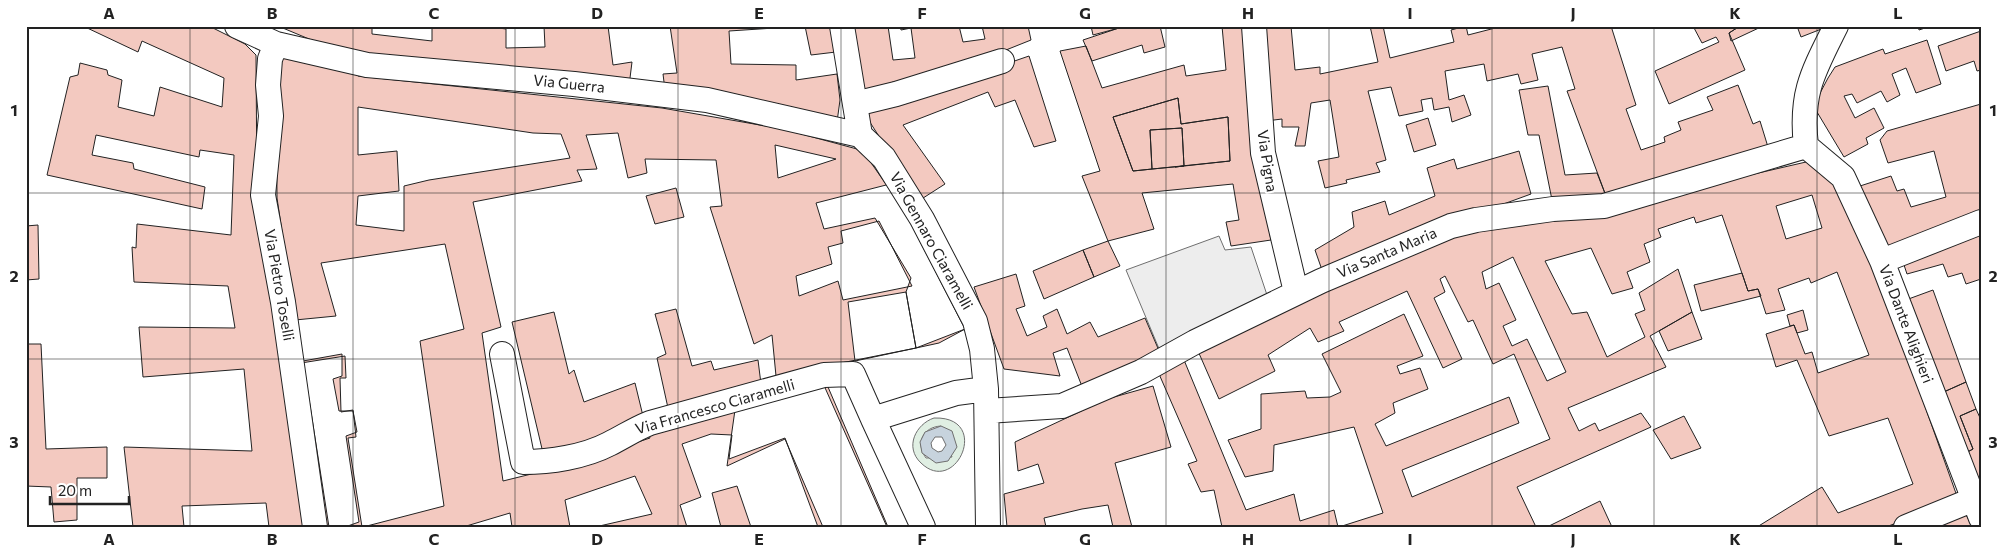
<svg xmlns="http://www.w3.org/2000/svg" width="2007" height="553" font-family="Commissioner,sans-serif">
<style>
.green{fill:#e0efe3;stroke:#6f6f6f;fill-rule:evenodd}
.parking{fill:#ededed;stroke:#6f6f6f}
.water{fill:#c7d3dd;stroke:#6f6f6f;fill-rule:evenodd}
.building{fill:#f3c9c0;stroke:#222;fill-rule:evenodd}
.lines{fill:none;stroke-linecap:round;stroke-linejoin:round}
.minor-casing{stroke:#222;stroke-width:26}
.minor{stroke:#fff;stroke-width:24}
.grid{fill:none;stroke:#222;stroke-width:1;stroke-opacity:0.55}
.labels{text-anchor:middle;stroke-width:4;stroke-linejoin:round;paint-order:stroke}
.street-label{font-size:15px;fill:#222;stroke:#fff}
.neatline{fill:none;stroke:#222;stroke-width:2}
.grid-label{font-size:16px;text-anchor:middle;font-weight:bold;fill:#222}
</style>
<rect width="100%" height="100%" fill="#fff"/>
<path class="green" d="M934 418C992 416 956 497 921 463 904 447 916 424 934 418ZM941 426 952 457 926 458C915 443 923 427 941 426Z"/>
<path class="parking" d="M1219 236 1225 250 1251 247 1267 295 1160 351 1126 270Z"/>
<path class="water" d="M941 426 952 431 957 447 948 461 936 463 922 453 920 442 925 432ZM935 437H942L946 445 942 451 938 452 932 448 931 443Z"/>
<path class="building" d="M83 26H209L245 44 256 55 257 198 306 527H269L266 503 182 506 184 527H133L124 447 252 451 244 369 143 377 139 327 235 328 228 286 134 282 132 247 136 248 137 224 231 235 234 155 200 150 199 157 96 135 92 155 133 163 134 169 205 187 202 209 47 175 70 77 78 75 80 63 107 70 108 75 122 80 118 107 154 116 160 87 222 107 224 78 142 41 138 52Z
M278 26H372V34L432 41V26H484L506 29V48L545 47 544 26H608L613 65 632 62 629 86 333 49Z
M670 26H833L836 52 811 55 805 26 729 31 731 64 796 65V80L837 74 840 100 837 122 665 90 663 74 677 73Z
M853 26H888L893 60 915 58 911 28 901 30 900 26H959L963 42 985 39 982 26H1028L1031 40 1001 52 863 91Z
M1091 26H1119V28L1093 35Z
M1125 26H1160L1165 47 1144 53 1142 45 1092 61 1083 40Z
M1222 26H1250L1256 159 1271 240 1231 246 1226 222 1239 220 1233 184 1142 193 1154 229 1108 241 1082 176 1100 171 1060 51 1086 46 1102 88 1184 65 1186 76 1226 70ZM1178 98 1181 124 1228 117 1230 161 1133 171 1113 117Z
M1259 26H1291L1295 70 1320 67V74L1378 62 1370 26H1383L1390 58 1454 42 1451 30 1466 26 1468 35 1503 26H1611L1636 105 1626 109 1641 150 1665 142 1664 137 1681 130 1678 122 1713 110 1707 97 1738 85 1753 124 1760 121 1768 147 1606 196 1567 91 1575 89 1562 47 1532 54 1538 80 1521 84 1518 74 1487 81 1484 64 1445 71 1449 100 1464 95 1471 115 1452 122 1449 107 1434 110 1432 98 1421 100 1423 111 1399 116 1391 87 1368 91 1386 160 1376 163 1380 172 1346 180 1347 183 1325 188 1318 161 1339 157 1330 100 1311 103 1305 146H1295L1299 127H1282V119L1266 121Z
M1693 26H1740L1729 33 1745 70 1669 104 1655 71 1719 42 1716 37 1702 43Z
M1740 26H1763L1731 41 1729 33Z
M1797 26H1824V28L1801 37Z
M1918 26H1931L1919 30Z
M1981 31V70L1977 71 1974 61 1946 71 1938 46Z
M1927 40 1941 84 1916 93 1906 68 1892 74 1900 95 1887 102 1881 91 1857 103 1852 94 1844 96 1855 118 1874 108 1884 128 1866 138 1868 144 1844 157 1817 112 1818 97 1828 78 1835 67 1883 49 1885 54Z
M276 55 357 70 358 76 662 108 783 129 857 149 867 157 904 210 965 329 916 348 776 376 772 335 754 344 710 207 722 206 716 160 645 159 647 173 628 178 618 133 586 135 597 169 577 170 582 181 473 202 501 327 482 333 503 481 572 464 650 438 647 429 822 381 887 527H818L785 438 729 459 732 435 711 434 682 444 701 497 680 505 687 527H595L652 514 635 476 565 500 570 527H512L510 513 463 527H363L444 506 420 341 464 329 445 244 321 263 336 316 295 320 277 198ZM358 107 533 133 561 134 570 158 429 180 404 186V231L356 225 358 196 399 191 397 151 358 155ZM775 145 836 159 778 178ZM879 221 912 286 843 300 838 281 799 296 796 276 832 264 828 247 843 243 841 231Z
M1029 56 1056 141 1034 147 1015 100 995 107 988 92 903 125 945 184 920 200 864 113Z
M1548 86 1565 175 1597 173 1606 196 1552 200 1539 135H1528L1519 90Z
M1178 98 1181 124 1228 117 1230 161 1175 167 1184 166 1182 128 1150 130 1152 169 1133 171 1113 117Z
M1981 104V216L1887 251 1860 186 1891 176 1897 191 1904 189 1911 207 1946 197 1934 151 1888 163 1880 140 1887 131Z
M1428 118 1436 145 1414 152 1406 125Z
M1182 128 1184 166 1152 169 1150 130Z
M1519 151 1531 194 1322 270 1315 250 1354 227 1352 212 1385 201 1389 215 1435 196 1427 168 1454 159 1457 169Z
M1806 162 1837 182 1869 249 1958 499 1886 527H1757L1822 487 1838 513 1913 484 1888 418 1829 436 1797 360 1776 367 1766 334 1794 325 1805 354 1812 352 1818 373 1869 355 1837 272 1811 283 1809 278 1778 289 1785 310 1766 314 1758 289 1748 291 1722 215 1696 223 1694 217 1658 229 1661 237 1644 244 1650 262 1627 272 1633 288 1612 294 1591 248 1545 261 1572 314 1587 312 1607 357 1645 337 1635 314 1645 310 1639 293 1678 269 1692 312 1650 336 1666 367 1568 408 1579 431 1595 423 1599 431 1641 413 1651 427 1517 487 1536 527H1339L1383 513 1354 427 1274 445 1273 471 1245 477 1228 440 1261 429V394L1305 391 1307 398 1330 397 1341 392 1322 354 1404 314 1423 356 1397 366 1400 374 1420 368 1428 389 1393 403 1395 413 1375 424 1386 446 1509 397 1519 423 1402 470 1412 497 1550 439 1514 354 1493 364 1473 320 1468 322 1445 276 1440 279 1445 292 1434 298 1462 359 1443 368 1407 291 1339 322 1344 331 1318 342 1310 328 1268 355 1275 371 1219 399 1198 351 1440 238 1728 180ZM1812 195 1822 228 1786 239 1776 206ZM1513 257 1566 372 1547 381 1527 339 1512 346 1503 326 1516 320 1499 283 1486 289 1482 272Z
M890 184 967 328 939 343 916 348 906 292 911 278 875 218 824 229 816 203Z
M676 188 684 217 655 224 646 196Z
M38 225 39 279 26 280V226Z
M1981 233V279L1966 284 1962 273 1948 277 1943 264 1907 274 1902 259Z
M1108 241 1120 266 1094 277 1083 250Z
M1083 250 1094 277 1044 299 1033 271Z
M1742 273 1748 291 1758 289 1761 296 1701 311 1694 285Z
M1016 274 1025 306 1016 309 1027 336 1047 327 1043 316 1057 309 1067 334 1090 322 1098 337 1145 318 1160 353 1083 389 1067 348 1053 353 1060 376 1004 369 974 287Z
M1933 290 1966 382 1937 395 1903 301Z
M906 292 916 348 855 361 848 302Z
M676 309 692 366 711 361 714 370 758 360 761 384 668 408 657 358 666 354 655 314Z
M1803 310 1808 330 1797 333 1794 325 1790 326 1787 315Z
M554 312 569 374 574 370 584 402 635 383 643 416 628 420 608 437 543 453 512 322Z
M1692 312 1702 339 1668 351 1659 331Z
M26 344H41L46 449 107 447V478H77V520L54 522 51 487 26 486Z
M342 354V376L333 379 339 411H353L357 432 346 436 359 522 345 527H329L303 361Z
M345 356 346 378H340L341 412 353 410 356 437 348 438 362 527H326L301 363Z
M1184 360 1246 510 1294 494 1300 521 1334 510 1338 527H1222L1214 490 1201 492 1188 464 1197 461 1159 374Z
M825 380 888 527H823L785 439 727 466 735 410Z
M1966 382 1976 409 1960 416 1973 449 1962 455 1937 395Z
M1153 386 1171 447 1115 463 1132 527H1113L1108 505 1082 509 1044 518 1046 527H1007L1004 494 1044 483 1038 464 1018 471 1015 442 1107 399Z
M1976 409 1981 420V499L1962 455 1973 449 1960 416Z
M1684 416 1701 448 1671 459 1653 430Z
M737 486 751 527H721L712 493Z
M1600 501 1612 527H1547Z
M1965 512 1972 527H1930Z"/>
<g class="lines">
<g class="minor-casing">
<path id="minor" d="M237 26 276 44 367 65 574 84 707 100 860 135
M842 26 860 135 884 158 922 219 975 321 982 349 986 389 988 527
M1254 26 1263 153 1296 292
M276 44 270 59 268 85 271 116 263 195 283 302 315 527
M855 104 896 94 1002 61
M1806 146 1843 177 1882 261 1981 518
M1806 146C1800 93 1813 72 1836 26
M1882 261 1981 222
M502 354 523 462C550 462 584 457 609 444 625 436 633 430 650 423L824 375 853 374 873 419
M987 411 1062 406 1141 372 1195 342 1321 281 1451 226 1476 220 1553 209 1604 206 1806 146
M923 527 873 419 956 393 986 389
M1906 527 1972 500"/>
</g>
<use href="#minor" class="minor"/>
</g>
<path class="grid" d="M190 26V527M353 26V527M515 26V527M678 26V527M841 26V527M1003 26V527M1166 26V527M1329 26V527M1492 26V527M1654 26V527M1817 26V527M26 193H1981M26 359H1981"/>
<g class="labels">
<g class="street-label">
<text transform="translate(569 84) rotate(6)" y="5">Via Guerra</text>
<text transform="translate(1267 161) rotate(81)" y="5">Via Pigna</text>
<text transform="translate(931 241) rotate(61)" y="5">Via Gennaro Ciaramelli</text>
<text transform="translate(1387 253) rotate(-23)" y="5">Via Santa Maria</text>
<text transform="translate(279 285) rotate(80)" y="5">Via Pietro Toselli</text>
<text transform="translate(1906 324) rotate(69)" y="5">Via Dante Alighieri</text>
<text transform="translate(715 407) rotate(-16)" y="5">Via Francesco Ciaramelli</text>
</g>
</g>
<rect width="2007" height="553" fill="none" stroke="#ffffff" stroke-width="55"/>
<path d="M50 496v8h79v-8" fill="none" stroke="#222222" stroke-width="2.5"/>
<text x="58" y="496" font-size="15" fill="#222222" stroke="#ffffff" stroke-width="4" paint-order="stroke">20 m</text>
<rect x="28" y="28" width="1952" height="498" class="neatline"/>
<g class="grid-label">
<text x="109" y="19">A</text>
<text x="272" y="19">B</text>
<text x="434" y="19">C</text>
<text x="597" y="19">D</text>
<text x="759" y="19">E</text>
<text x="922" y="19">F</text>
<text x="1085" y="19">G</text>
<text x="1248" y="19">H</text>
<text x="1410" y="19">I</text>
<text x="1573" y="19">J</text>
<text x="1735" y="19">K</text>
<text x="1898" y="19">L</text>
<text x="14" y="116">1</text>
<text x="1993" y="116">1</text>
<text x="14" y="282">2</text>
<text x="1993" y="282">2</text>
<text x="14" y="448">3</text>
<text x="1993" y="448">3</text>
<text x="109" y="545">A</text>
<text x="272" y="545">B</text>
<text x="434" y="545">C</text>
<text x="597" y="545">D</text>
<text x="759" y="545">E</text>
<text x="922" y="545">F</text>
<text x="1085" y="545">G</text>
<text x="1248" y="545">H</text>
<text x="1410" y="545">I</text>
<text x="1573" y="545">J</text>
<text x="1735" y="545">K</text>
<text x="1898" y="545">L</text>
</g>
</svg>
